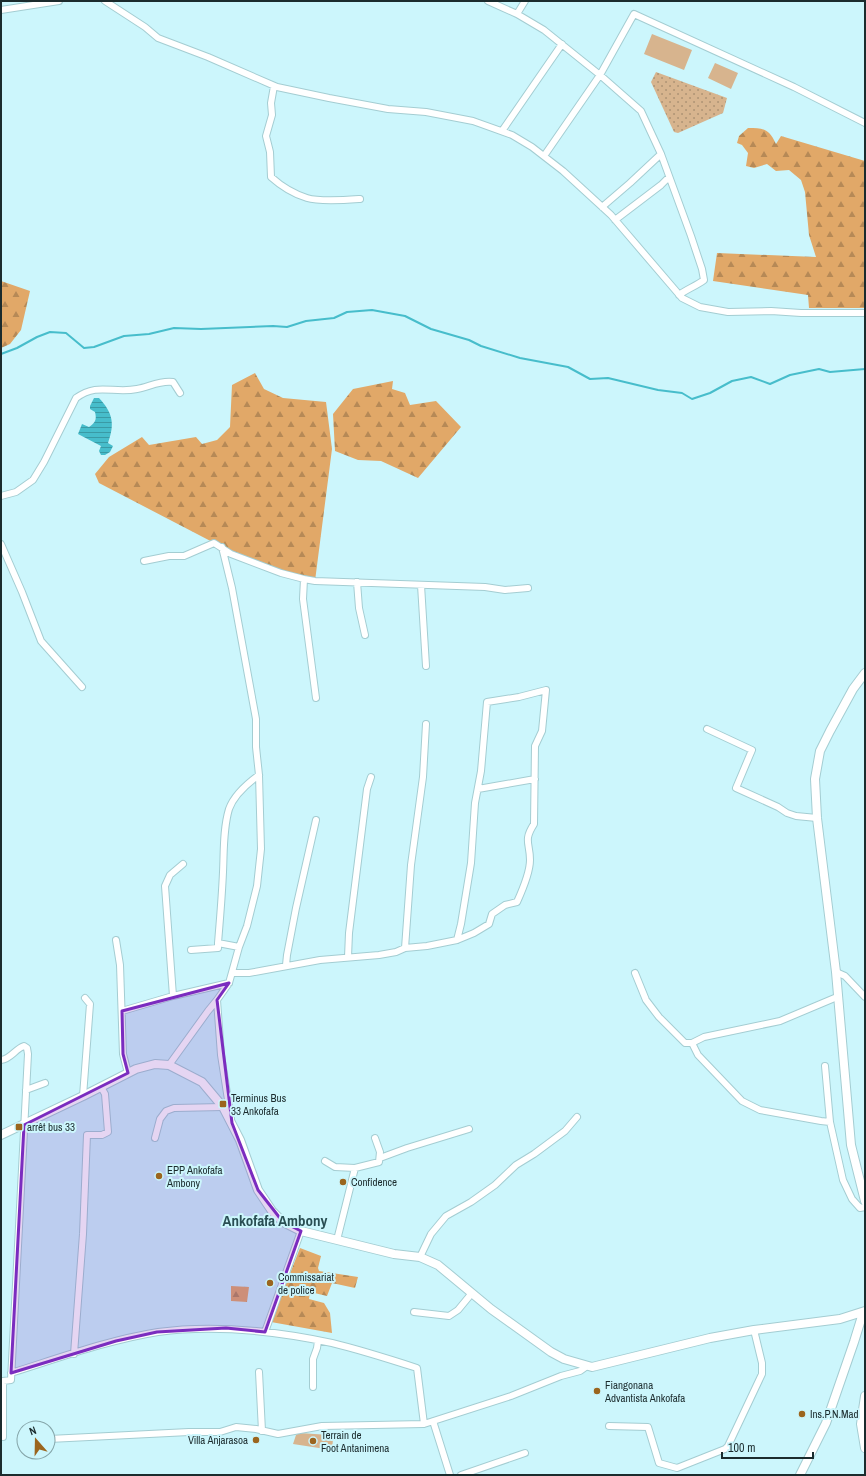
<svg xmlns="http://www.w3.org/2000/svg" width="866" height="1476" font-family="'Archivo Narrow',sans-serif">
<style>
.grass{fill:#d7b48e}
.forest{fill:url(#forest-firs)}
.garden{fill:url(#garden-dots)}
.water{fill:url(#water-rules)}
.lines{fill:none;stroke-linecap:round;stroke-linejoin:round}
.stream{stroke:#47bdcb;stroke-width:2}
.minor-casing{stroke:#a4cdd2;stroke-width:8}
.tertiary-casing{stroke:#a4cdd2;stroke-width:10}
.minor{stroke:#fff;stroke-width:6}
.tertiary{stroke:#fff;stroke-width:8}
.marked{fill:#7b2cbf;fill-opacity:0.2;stroke:#7b2cbf;stroke-width:3;stroke-linejoin:round}
.poi-dot{fill:#9b651e;stroke:#ccf6fc;stroke-width:1.5}
.labels{text-anchor:middle;stroke-width:4;stroke-linejoin:round;paint-order:stroke}
.poi-label{font-size:11px;fill:#1b2b2d;stroke:#ccf6fc;text-anchor:start}
.district-label{font-size:15px;font-weight:bold;fill:#294e53;stroke:#ccf6fc}
</style>
<defs>
<pattern id="forest-firs" width="22" height="20" patternUnits="userSpaceOnUse"><rect width="22" height="20" fill="#e1a868"/><path d="M5 1l3.5 6h-7zM16 11l3.5 6h-7z" fill="#b68956"/></pattern>
<pattern id="garden-dots" width="8" height="8" patternUnits="userSpaceOnUse"><rect width="8" height="8" fill="#d7b48e"/><path d="M2 2h.1M6 6h.1" fill="none" stroke="#ae9374" stroke-width="1.8" stroke-linecap="round"/></pattern>
<pattern id="water-rules" width="6" height="5" patternUnits="userSpaceOnUse"><rect width="6" height="5" fill="#47bdcb"/><path d="M0 2.5h6" fill="none" stroke="#3a9aa5"/></pattern>
</defs>
<rect width="100%" height="100%" fill="#ccf6fc"/>
<path class="grass" d="M652 34 692 50 684 70 644 54Z
M715 63 738 73 731 89 708 78Z
M300 1433 329 1435 333 1439 332 1450 293 1444 296 1435Z"/>
<path class="forest" d="M748 128C764 128 769 129 776 144L781 136 865 161V308H809L808 295 713 281 717 253 816 257 809 235 805 192 801 180 789 170 776 171 767 164 754 168 746 166 748 153 742 145 737 143 739 136Z
M1 281 30 291 21 330 10 344 1 348Z
M255 373 264 389 283 398 326 402 332 449 315 581 231 554 222 547 99 483 95 474 109 457 142 437 149 445 196 437 202 444 217 440 230 427 232 385Z
M393 381 392 389 405 393 410 405 436 401 461 427 418 478 381 461 358 460 335 451 333 414 353 389Z
M300 1248 321 1256 318 1268 319 1271 358 1277 355 1288 332 1283 327 1296 310 1292 309 1299 324 1303 330 1313 332 1333 271 1322Z
M231 1286 249 1287 247 1302 231 1301Z"/>
<path class="garden" d="M656 72 727 98 723 113 678 133 674 132 651 82Z"/>
<path class="water" d="M94 398H99C113 413 115 424 108 443L113 446 110 452 105 455H101L99 451 101 446 78 434 82 424 89 427C95 423 97 420 95 412L90 409V406Z"/>
<g class="lines">
<path class="stream" d="M1 354 17 348 37 337 50 332 66 333 84 348 94 347 124 336 149 334 174 328 201 329 273 326 287 327 306 321 334 318 347 312 372 310 405 316 431 329 469 340 481 346 520 358 568 367 590 379 608 378 658 390 682 393 692 399 710 393 732 381 751 377 770 384 790 375 819 369 830 372 865 369"/>
<g class="minor-casing">
<path id="minor" d="M105 1 145 27 158 38 208 57 277 87 329 98 388 109 426 112 473 121 512 135 532 147 563 171 611 215 682 298 700 307 728 312 771 311 801 313H865
M488 1 517 14 544 30 600 75 634 14 794 87 865 123
M1 10 59 1
M517 14 525 1
M274 86 271 103 272 115 266 136 270 152 271 177C281 186 294 194 307 198 320 202 346 200 360 199
M502 131 562 44
M544 156 600 75 641 111 661 154
M602 207 630 183 661 154 691 236 702 269 704 280C696 286 687 289 679 295
M615 220 661 185 669 177
M1 496 16 492 33 480 44 462 76 398C98 382 113 394 137 389 149 387 160 380 173 382L180 393
M1 544 22 592 41 641 82 687
M222 547 232 588 256 719V747L259 775 261 849 257 886 247 926 239 947 229 983 217 1000 221 1055 231 1119
M144 561 169 556H184L214 543 231 554 281 573 304 579 315 581 485 587 505 590 528 588
M304 579 303 599 316 698
M357 582 359 608 365 635
M421 585 426 666
M707 729 752 750 736 788 778 807 787 813 796 816 817 818
M478 789 535 779
M116 940 120 965 123 1054 128 1073
M218 943C220 919 222 896 223 872 224 852 223 829 229 809 234 795 248 783 259 775
M405 948 411 865 423 777 426 724
M191 950 218 948V943L239 947
M348 957 349 933 367 789 371 777
M286 965 287 955 296 908 316 820
M836 972 845 976 865 997
M233 973H249L320 960 379 955 396 952 405 948 427 946 457 940 474 933 489 924 492 914 505 905 517 902C522 891 530 872 530 860 530 843 523 841 534 824L535 746 542 731 546 690 519 697 487 702 481 771 475 803 471 863 461 924 457 940
M635 973 646 1000 659 1017 685 1043H692L704 1037 780 1021 837 997
M173 996 165 886 170 875 183 864
M122 1011 173 996 229 983
M692 1043 698 1055 742 1101 760 1110 821 1121 830 1122
M1 1060C11 1059 15 1049 24 1046L27 1048 28 1054 11 1380 3 1381V1437
M169 1065 208 1011 217 1000
M825 1066 830 1122 843 1180 852 1199 860 1208 865 1207
M26 1090 45 1083
M83 1096 90 1004 85 998
M155 1138 160 1119 166 1111 174 1108 223 1107
M380 1158 407 1148 469 1129
M325 1161 335 1167 355 1168
M337 1240 355 1168 379 1162 380 1152 375 1138
M420 1257 431 1234 446 1216 471 1202 495 1185 516 1165 534 1154 565 1131 577 1117
M414 1312 449 1316 458 1310 472 1293
M265 1332 301 1231
M74 1354 83 1234 87 1135H102L108 1132 105 1094 101 1087
M259 1372 262 1431
M11 1373C59 1358 108 1340 158 1332 215 1324 275 1331 332 1343 361 1350 389 1359 417 1368L424 1424
M313 1387V1359L317 1348 318 1341
M433 1421 450 1475
M609 1426 648 1427 659 1463 677 1468 725 1449 728 1446 762 1374V1363L754 1330
M49 1439 189 1432H220L236 1427 256 1429 278 1434 322 1426 424 1424 511 1396 561 1376 580 1371 587 1366
M461 1475 525 1453"/>
</g>
<g class="tertiary-casing">
<path id="tertiary" d="M865 673 853 689 830 731 820 751 815 779 817 818 836 972 851 1145 865 1201
M1 1135 83 1096 136 1069 155 1064 169 1065 202 1082 223 1107 240 1140 258 1190 272 1211 283 1222 301 1231 394 1254 420 1257 438 1265 491 1309 551 1352 564 1359 592 1367 710 1338 754 1330 840 1319 865 1311
M865 1396 861 1424 865 1448
M800 1475 826 1423 854 1342 863 1313"/>
</g>
<use href="#minor" class="minor"/>
<use href="#tertiary" class="tertiary"/>
</g>
<path class="marked" d="M229 983 217 1000 232 1123 258 1190 283 1222 301 1231 265 1332 226 1328 157 1332 116 1341 11 1373 24 1125 128 1073 123 1054 122 1011Z"/>
<g class="poi-dot">
<rect x="219" y="1100" width="8" height="8" rx="2"/>
<rect x="15" y="1123" width="8" height="8" rx="2"/>
<circle cx="159" cy="1176" r="4"/>
<circle cx="343" cy="1182" r="4"/>
<circle cx="270" cy="1283" r="4"/>
<circle cx="597" cy="1391" r="4"/>
<circle cx="802" cy="1414" r="4"/>
<circle cx="256" cy="1440" r="4"/>
<circle cx="313" cy="1441" r="4"/>
</g>
<g class="labels">
<g class="poi-label">
<text x="231" y="1102">Terminus Bus<tspan x="231" dy="13">33 Ankofafa</tspan></text>
<text x="27" y="1131">arrêt bus 33</text>
<text x="167" y="1174">EPP Ankofafa<tspan x="167" dy="13">Ambony</tspan></text>
<text x="351" y="1186">Confidence</text>
<text x="278" y="1281">Commissariat<tspan x="278" dy="13">de police</tspan></text>
<text x="605" y="1389">Fiangonana<tspan x="605" dy="13">Advantista Ankofafa</tspan></text>
<text x="810" y="1418">Ins.P.N.Mad</text>
<text x="321" y="1439">Terrain de<tspan x="321" dy="13">Foot Antanimena</tspan></text>
<text x="248" y="1444" text-anchor="end">Villa Anjarasoa</text>
</g>
<g class="district-label">
<text x="275" y="1226">Ankofafa Ambony</text>
</g>
</g>
<rect width="866" height="1476" fill="none" stroke="#1b2b2d" stroke-width="4"/>
<g transform="translate(36 1440) rotate(340)"><circle r="19" fill="#ccf6fc" stroke="#85a5a9"/>
<path d="M0-3L7 15L0 10L-7 15Z" fill="#9b651e"/>
<text y="-6" font-size="11" font-weight="bold" text-anchor="middle" fill="#1b2b2d">N</text>
</g>
<path d="M722 1452v6h91v-6" fill="none" stroke="#1b2b2d" stroke-width="2"/>
<text x="728" y="1452" font-size="12" fill="#1b2b2d" stroke="#ccf6fc" stroke-width="3" paint-order="stroke">100 m</text>
</svg>
